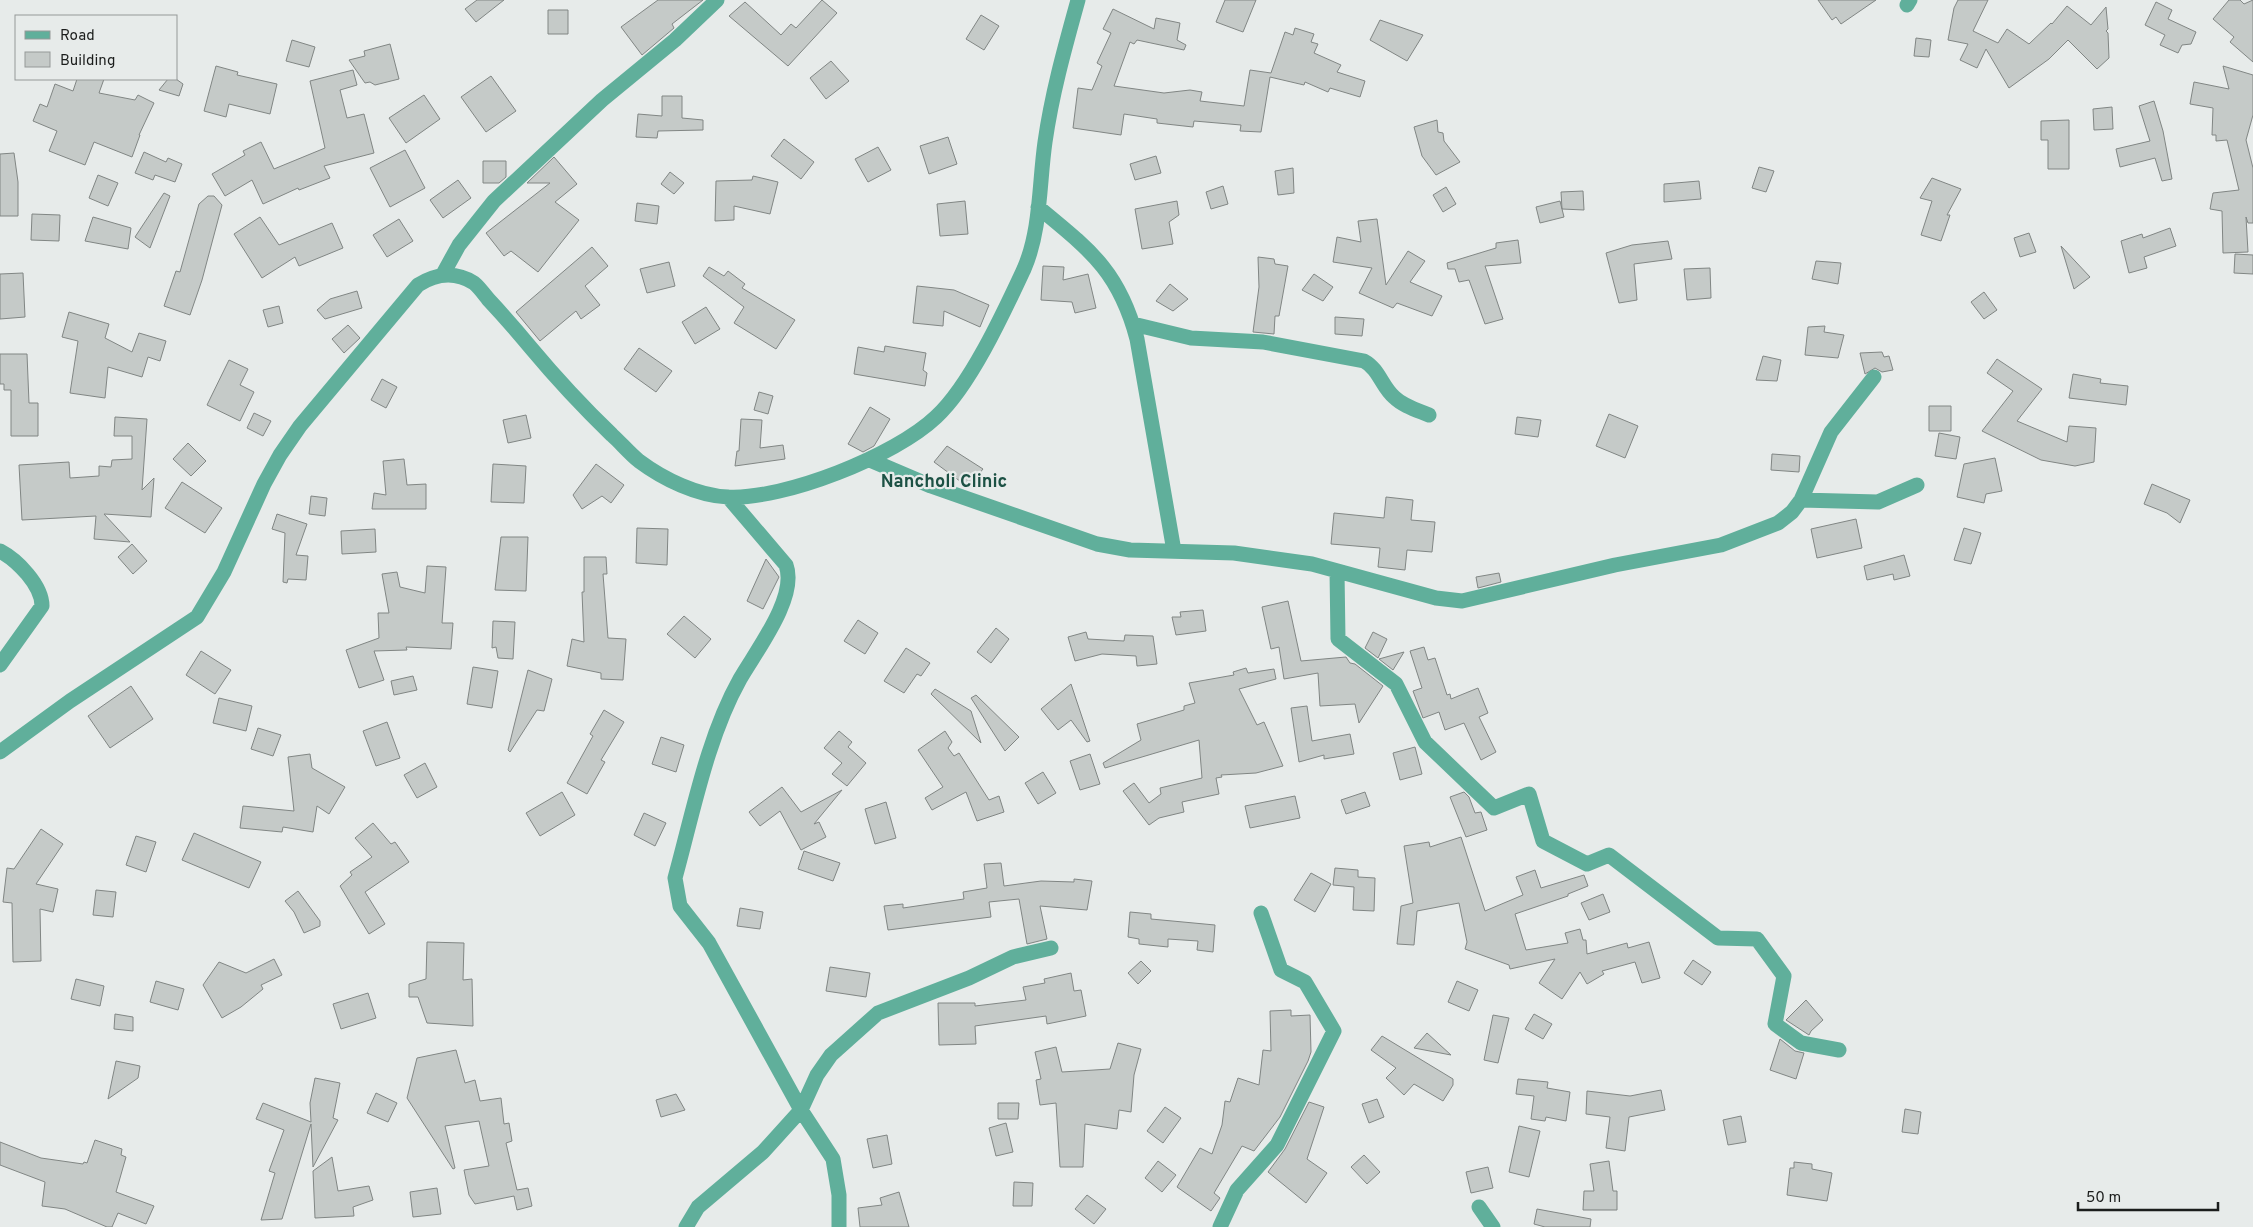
<svg xmlns="http://www.w3.org/2000/svg" width="2253" height="1227" font-family="Overpass,sans-serif">
<style>
.building{fill:#c5cac8;stroke:#818684}
.lines{fill:none;stroke-linecap:round;stroke-linejoin:round}
.minor{stroke:#60af9b;stroke-width:15}
.labels{text-anchor:middle;stroke-width:4.5;stroke-linejoin:round;paint-order:stroke}
.quarter-label{font-size:18px;font-weight:bold;fill:#1c5144;stroke:#e7ebea}
</style>
<rect width="100%" height="100%" fill="#e7ebea"/>
<path class="building" d="M477 0H504L476 22 465 9Z
M658 0H703L672 24 674 28 642 55 621 27Z
M822 0 837 13 788 66 729 16 745 2 781 35 791 24 796 28Z
M1225 0H1256L1243 32 1216 22Z
M1818 0H1876L1841 24 1836 17 1832 20Z
M1958 0H1988L1973 31 1998 43 2007 29 2029 44 2051 23 2052 24 2067 6 2091 25 2106 7 2108 29 2106 31 2108 33 2109 58 2097 69 2068 40 2049 59 2009 88 1986 49 1977 68 1960 60 1968 44 1948 40 1954 8Z
M2229 0H2240L2244 4 2253 0V62L2230 42 2234 37 2213 19Z
M2156 2 2172 10 2168 19 2196 32 2191 44 2182 45 2178 53 2160 45 2165 35 2145 25Z
M1113 9 1154 29 1156 18 1180 23 1177 40 1186 45 1184 50 1137 40 1134 44 1130 42 1114 86 1164 93 1190 90 1202 92 1200 101 1244 106 1250 70 1271 73 1285 32 1293 35 1295 28 1314 34 1311 42 1318 44 1314 53 1341 65 1337 72 1365 81 1360 97 1330 88 1328 92 1305 82 1304 85 1270 77 1261 132 1240 131 1241 125 1194 121 1193 127 1157 123V119L1124 114 1121 135 1073 128 1078 88 1092 90 1102 66 1097 63 1111 33 1103 29Z
M548 10H568V34H548Z
M981 15 999 26 984 50 966 39Z
M1380 20 1423 35 1407 61 1370 40Z
M1916 38 1931 40 1929 57 1914 56Z
M292 40 315 47 309 67 286 61Z
M390 44 399 79 375 85 370 82 365 83 349 60 365 56 364 51Z
M831 61 849 81 826 99 810 78Z
M216 66 238 72 237 75 277 84 270 114 229 104 226 117 204 111Z
M2223 66 2253 75V115L2246 140 2253 168V223H2248L2246 217 2248 252 2223 253 2222 211 2210 209 2213 193 2239 190 2227 140 2216 141V135H2212L2213 108 2190 104 2194 82 2229 89Z
M353 70 357 85 340 90 347 118 364 114 374 153 324 166 330 178 299 190 298 188 263 204 252 180 225 196 212 174 245 155 243 151 261 142 274 169 325 148 310 81Z
M491 76 516 111 486 132 461 97Z
M77 79H104L99 93 135 100 138 95 154 103 139 135H140L132 157 94 142 85 165 49 151 57 131 33 121 40 104 47 107 55 84 73 91Z
M168 79H176L183 84 179 96 159 90Z
M424 95 440 119 406 143 389 118Z
M662 96H682V118L703 120V130L658 131 657 138 636 137 638 114 662 116Z
M2154 101 2163 131 2172 179 2162 181 2155 158 2120 167 2116 149 2150 141 2139 106Z
M2112 107 2113 129 2094 130 2093 109Z
M1437 120 1438 132 1443 133 1444 141 1460 162 1436 175 1422 156 1414 127Z
M2069 120V169H2048V140H2041V121Z
M948 137 957 164 929 174 920 146Z
M784 139 814 162 801 179 771 156Z
M878 147 891 170 868 182 855 159Z
M405 150 425 188 390 207 370 168Z
M144 152 166 162 168 158 182 164 175 182 155 175 153 180 135 173Z
M14 153 18 182V216H0V154Z
M1156 156 1161 173 1135 180 1130 164Z
M554 157 577 184 555 202 579 220 538 272 511 251 504 256 486 233 550 183H527Z
M483 161H506V177L499 183H483Z
M1759 167 1774 171 1766 192 1752 188Z
M1293 168 1294 193 1278 195 1275 171Z
M670 172 684 183 674 194 661 184Z
M98 175 118 183 108 206 89 198Z
M753 176 778 182 770 214 734 206V220L715 221 716 181 752 180Z
M1932 178 1961 189 1947 215H1950L1941 241 1921 235 1932 201 1920 198Z
M458 180 471 198 443 218 430 200Z
M1699 181 1701 199 1664 202V184Z
M1223 186 1228 204 1211 209 1206 192Z
M1446 187 1456 204 1443 212 1433 195Z
M1583 191 1584 210 1562 209 1561 192Z
M164 193 170 196 150 248 135 237Z
M208 196H214L222 205 202 280 190 315 164 306 176 271 180 272 199 204Z
M965 201 968 234 940 236 937 204Z
M1177 201 1179 215 1169 222 1173 244 1142 249 1135 209Z
M1560 201 1564 217 1540 223 1536 207Z
M637 203 659 206 657 224 635 221Z
M32 214 60 215 59 241 31 240Z
M93 217 131 228 128 249 85 241Z
M260 217 279 245 332 223 343 248 299 266 295 257 262 278 234 234Z
M399 219 413 241 387 257 373 235Z
M1377 219 1386 285 1408 251 1425 261 1410 282 1442 296 1432 316 1397 303 1393 308 1359 293 1372 268 1333 262 1337 237 1361 242 1358 221Z
M2170 228 2176 246 2144 257 2147 268 2129 273 2121 241 2142 234 2143 238Z
M2029 233 2036 252 2020 257 2014 238Z
M1518 240 1521 263 1485 266 1503 319 1485 324 1469 280 1459 282 1455 269H1448L1447 263 1496 248V243Z
M1668 241 1672 259 1634 264 1637 300 1619 303 1606 253 1632 245Z
M2061 246 2090 277 2074 289Z
M592 247 608 266 585 286 600 305 581 319 576 311 540 341 516 312Z
M2235 254 2253 255V274L2234 273Z
M1258 257 1274 259 1275 264 1288 266 1279 316H1275L1274 334 1253 332 1259 287Z
M1816 261 1841 263 1838 284 1812 279Z
M669 262 675 286 647 293 640 269Z
M1043 266 1064 267 1063 280 1088 274 1096 308 1075 313 1072 302 1041 300Z
M709 267 724 276 728 271 745 284 742 288 795 320 776 349 734 323 744 307 703 276Z
M1710 268 1711 298 1687 300 1684 269Z
M23 273 25 317 0 319V274Z
M1314 274 1333 287 1323 301 1302 290Z
M1170 284 1188 299 1173 311 1156 301Z
M917 286 954 290 989 305 980 327 944 311 943 326 913 323Z
M357 291 362 308 325 319 317 310 330 299Z
M1984 292 1997 310 1984 319 1971 302Z
M279 306 283 323 268 327 263 310Z
M706 307 720 329 695 344 682 322Z
M69 312 109 324 105 338 132 352 139 333 166 341 160 361 148 357 142 377 108 367 105 398 70 393 78 341 62 337Z
M1335 317 1364 319 1362 336 1335 334Z
M348 325 360 338 344 353 332 339Z
M1825 326 1824 332 1844 335 1838 358 1805 355 1808 327Z
M885 346 926 353 923 370 927 373 925 386 854 374 858 347 884 352Z
M639 348 672 371 656 392 624 369Z
M1882 352 1884 357 1889 356 1893 370 1882 372 1875 368 1865 374 1860 353Z
M0 354H27L29 403H38V436H11V390H4V384H0Z
M1763 356 1781 360 1777 381 1756 380Z
M1997 359 2042 389 2017 421 2067 442 2069 426 2096 428 2094 462 2075 466 2041 460 1982 431 2013 391 1987 373Z
M229 360 248 369 240 385 254 392 240 421 207 405Z
M2073 374 2101 379 2100 383 2128 386 2126 405 2069 398Z
M382 379 397 387 386 408 371 400Z
M759 392 773 396 768 414 754 410Z
M1929 406H1951V431H1929Z
M870 407 890 419 874 446 863 452 848 444Z
M254 413 271 421 263 436 247 428Z
M1609 414 1638 426 1625 458 1596 446Z
M526 415 531 438 508 443 503 420Z
M115 417 147 419 142 490 154 478 151 517 104 514 130 542 94 539 96 516 22 520 19 465 69 462 70 478 99 476V466L111 467 112 460 132 459V436H114Z
M1517 417 1541 420 1538 437 1515 434Z
M741 419 762 420 760 448 783 445 785 459 735 466 737 451H739Z
M1939 433 1960 437 1956 459 1935 456Z
M188 443 206 461 191 476 173 459Z
M947 446 983 469 968 487 934 462Z
M1772 454 1800 456 1799 472 1771 470Z
M1995 458 2002 491 1986 494 1984 503 1957 497 1964 464Z
M404 459 407 485 426 484V509H372L374 493 386 495 383 461Z
M493 464 526 466 524 503 491 502Z
M596 464 624 485 611 503 602 496 582 509 573 495Z
M182 482 222 508 205 533 165 508Z
M2152 484 2190 500 2180 523 2167 513 2144 504Z
M311 496 327 498 325 516 309 514Z
M1386 497 1413 500 1411 520 1435 522 1432 552 1407 550 1405 570 1378 567 1380 548 1331 544 1334 513 1384 518Z
M277 514 307 524 296 555 308 556 306 580 288 579 287 583 283 582 285 533 272 529Z
M1856 519 1862 548 1817 558 1811 529Z
M637 528 668 529 667 565 636 563Z
M1964 528 1981 533 1971 564 1954 560Z
M375 529 376 552 342 554 341 531Z
M501 537H528L526 591 495 590Z
M132 544 147 561 133 574 118 557Z
M1904 555 1910 576 1894 580 1893 574 1867 580 1864 566Z
M584 557H606L607 574H603L608 638 626 639 623 680 601 679V673L567 666 572 639 584 642 582 592H584Z
M766 559 779 577 763 609 747 601Z
M427 566 446 567 442 623H453L451 649 406 647 407 650 374 651 384 680 359 688 346 650 379 638 378 613H389L382 574 397 572 400 587 425 593Z
M1499 573 1501 582 1478 588 1476 577Z
M1288 601 1301 661 1346 657 1350 663 1355 664 1383 686 1359 723 1355 704 1320 706 1318 673 1284 679 1279 647 1271 649 1262 607Z
M1203 610 1206 631 1176 635 1172 617H1181L1180 612Z
M684 616 711 639 695 658 667 634Z
M858 620 878 633 865 654 844 641Z
M493 621 515 622 513 659 498 658 496 647 492 648Z
M996 628 1009 639 991 663 977 652Z
M1086 632 1088 639 1124 641 1125 635 1153 636 1157 664 1137 666 1136 656 1102 654 1075 661 1068 637Z
M1373 632 1387 639 1378 658 1365 648Z
M1424 647 1428 660 1435 658 1447 695 1450 694 1451 699 1478 688 1488 713 1479 717 1496 752 1481 760 1464 723 1445 730 1439 712 1423 718 1413 691 1422 688 1410 651Z
M906 648 930 663 921 676 917 674 904 693 884 681Z
M201 651 231 670 215 694 186 675Z
M1404 652 1393 670 1379 659Z
M473 667 498 671 492 708 467 704Z
M1246 668 1248 673 1274 669 1276 679 1239 689 1257 725 1264 722 1283 766 1256 773 1221 775 1222 777 1216 778 1219 794 1182 802 1184 812 1159 818 1149 825 1123 791 1134 783 1149 803 1161 794 1160 788 1202 778 1199 740 1105 768 1103 763 1141 740 1137 724 1184 710V706L1195 703 1189 683 1234 675 1233 672Z
M528 670 552 679 544 711 537 710 510 752 508 750Z
M413 676 417 690 394 695 391 681Z
M1071 684 1090 741 1087 742 1071 720 1058 730 1041 709Z
M131 686 153 719 110 748 88 716Z
M935 689 971 711 981 743 931 694Z
M976 695 1019 737 1005 751 971 698Z
M219 698 252 706 246 731 213 723Z
M1307 706 1312 741 1350 734 1354 754 1324 759V755L1299 762 1291 708Z
M604 710 624 722 601 760 605 762 587 794 567 783 593 736 590 734Z
M387 722 400 758 376 766 363 731Z
M258 728 281 735 273 756 251 749Z
M839 731 852 742 848 747 866 763 847 786 832 774 842 763 824 748Z
M945 731 952 742 948 748 954 756 959 753 989 800 999 796 1004 812 977 821 966 792 932 810 925 798 943 787 918 750Z
M661 737 684 745 676 772 652 764Z
M1415 747 1422 774 1400 780 1393 753Z
M310 754 312 768 345 787 329 814 317 806 313 832 283 827 282 832 240 828 243 806 294 811 288 757Z
M1090 754 1100 784 1080 790 1070 761Z
M425 763 437 787 417 798 404 775Z
M1043 772 1056 793 1038 804 1025 783Z
M782 787 801 812 842 790 814 824 819 822 826 837 801 850 780 811 760 826 749 812Z
M562 792 575 815 540 836 526 813Z
M1365 792 1370 806 1346 814 1341 800Z
M1464 792 1469 797 1475 813 1481 812 1487 830 1466 837 1450 797Z
M1295 796 1300 818 1250 828 1245 806Z
M886 802 896 838 875 844 865 809Z
M644 813 666 823 655 846 634 835Z
M373 823 391 844 395 842 409 862 365 892 385 924 369 934 340 886 352 875 350 872 372 857 355 838Z
M41 829 63 844 36 884 58 889 53 912 40 909 41 961 13 962 12 903 3 902 7 868 14 869Z
M194 833 261 862 249 888 182 860Z
M136 836 156 842 146 872 126 865Z
M1461 837 1485 911 1523 895 1516 877 1535 870 1541 888 1584 875 1588 886 1568 894V896L1515 914 1526 950 1568 943 1565 933 1580 929 1583 940H1586L1587 954 1627 943 1628 948 1649 942 1660 978 1642 983 1635 962 1602 971 1604 974 1587 984 1580 972 1562 999 1539 983 1555 959 1510 969 1509 965 1465 949 1467 942 1459 903 1417 911 1414 945 1397 944 1401 906 1413 903 1404 846 1429 842 1430 847Z
M804 851 840 863 833 881 798 869Z
M1001 863 1004 886 1041 881 1074 882V879L1092 881 1087 910 1040 906 1047 939 1027 944 1019 899 989 902 991 917 888 930 884 906 903 904V908L964 899 963 892 987 888 984 864Z
M1335 868 1358 870V877L1375 878 1374 911 1353 910 1354 887 1333 885Z
M1311 873 1331 884 1315 912 1294 900Z
M96 890 116 892 113 917 93 915Z
M298 891 320 921V926L304 933 294 912 285 901Z
M1603 894 1610 912 1589 920 1581 903Z
M740 908 763 912 760 929 737 926Z
M1130 912 1151 914V919L1215 925 1213 952 1197 950 1198 941 1168 939V947L1139 944V939L1128 937Z
M427 942 464 943 463 980 472 979 473 1026 427 1023 418 997H409V984L426 979Z
M274 959 282 975 261 985 263 989 241 1007 222 1018 203 985 219 962 246 973Z
M1693 960 1711 972 1702 985 1684 973Z
M1141 961 1151 971 1138 984 1128 973Z
M830 967 870 973 866 997 826 991Z
M1071 973 1074 991 1081 990 1086 1016 1047 1024 1046 1016 975 1026 976 1044 939 1045 938 1003H975V1006L1026 1000 1023 987 1045 983 1044 979Z
M76 979 104 986 100 1006 71 999Z
M156 981 184 989 178 1010 150 1002Z
M1457 981 1478 990 1469 1011 1448 1002Z
M368 993 376 1018 341 1029 333 1004Z
M1806 1000 1823 1020 1811 1031 1809 1035 1786 1020Z
M1291 1010V1016L1310 1015 1311 1052 1308 1061 1280 1117 1254 1151 1242 1146 1214 1193 1220 1198 1211 1211 1177 1187 1200 1148 1212 1154 1222 1125 1225 1101 1230 1102 1238 1078 1259 1085 1263 1050 1271 1051 1270 1011Z
M115 1014 133 1017V1031L114 1029Z
M1534 1014 1552 1024 1543 1039 1525 1029Z
M1493 1015 1509 1018 1498 1063 1484 1060Z
M1427 1033 1451 1055 1414 1048Z
M1382 1036 1453 1079V1085L1443 1101 1414 1084 1404 1095 1386 1078 1396 1068 1371 1050Z
M1780 1039 1795 1051 1804 1053 1796 1079 1770 1070Z
M1118 1043 1141 1049 1134 1075 1131 1112 1119 1110 1117 1129 1085 1124 1083 1167H1060L1056 1103 1040 1105 1036 1080 1041 1079 1035 1052 1056 1047 1062 1072 1110 1069Z
M456 1050 465 1083 475 1080 480 1101 501 1098 504 1124 509 1123 512 1141 506 1143 517 1190 528 1188 532 1206 517 1210 514 1196 475 1204 469 1195 464 1170 489 1166 479 1121 445 1126 455 1168 453 1169 407 1098 417 1058Z
M116 1061 140 1066 138 1078 108 1099Z
M315 1078 340 1083 333 1118 338 1120 313 1167 311 1124 282 1219 261 1220 275 1173 269 1171 284 1130 256 1119 263 1103 311 1122 310 1103Z
M1518 1079 1548 1082 1547 1088 1570 1092 1566 1121 1546 1117 1545 1121 1531 1119 1534 1096 1516 1094Z
M1661 1090 1665 1110 1629 1117 1625 1151 1606 1148 1610 1117 1586 1114 1587 1091 1630 1096Z
M376 1093 397 1103 388 1122 367 1113Z
M676 1094 685 1110 661 1117 656 1100Z
M1377 1099 1384 1117 1369 1123 1362 1104Z
M1309 1102 1324 1107 1307 1159 1327 1173 1306 1203 1268 1172 1285 1149Z
M998 1103H1019L1018 1119H998Z
M1165 1107 1181 1118 1163 1143 1147 1131Z
M1905 1109 1921 1112 1918 1134 1902 1132Z
M1741 1116 1746 1142 1728 1145 1723 1120Z
M1006 1123 1013 1152 996 1156 989 1128Z
M1519 1126 1540 1131 1529 1177 1509 1172Z
M887 1135 892 1164 873 1168 867 1139Z
M95 1140 122 1149 121 1155 126 1157 116 1192 154 1206 146 1224 118 1213 112 1227H107L65 1209 42 1206 45 1182 0 1165V1142L41 1158 83 1164 84 1162 87 1163Z
M1364 1155 1380 1172 1367 1184 1351 1167Z
M332 1157 338 1191 369 1186 373 1200 353 1207 354 1216 315 1218 313 1171Z
M1158 1161 1176 1175 1162 1192 1145 1178Z
M1609 1161 1613 1191H1617V1210H1583L1584 1191H1594L1590 1164Z
M1794 1162 1812 1164V1169L1832 1173 1827 1201 1787 1195 1790 1168H1794Z
M1488 1167 1493 1188 1471 1193 1466 1172Z
M1014 1182 1033 1183 1032 1206H1013Z
M437 1188 441 1214 413 1217 410 1192Z
M899 1192 909 1227H860L858 1208 882 1205 880 1198Z
M1087 1195 1106 1209 1094 1224 1075 1209Z
M1537 1209 1591 1219 1590 1227H1545L1534 1224Z"/>
<g class="lines">
<path class="minor" d="M1907 5 1910 0
M1038 207C1090 250 1119 271 1137 339L1174 551
M443 274 459 245 494 201 602 100 675 40 717 0
M1133 324 1191 338 1263 342 1364 361C1379 369 1382 387 1394 397 1403 406 1417 410 1429 415
M870 460 931 486 1097 544 1130 550 1234 553 1312 564 1436 598 1462 601 1615 565 1721 545 1778 523 1792 512 1801 500 1831 432 1874 377
M728 497 786 565C798 597 756 651 740 679 707 738 693 813 675 878L680 906 709 943 801 1110 833 1159 839 1195V1227
M1801 500 1878 502 1917 485
M0 551C17 560 42 585 42 606L0 665
M1337 571 1338 639 1396 684 1425 742 1494 808 1529 794 1543 841 1587 864 1609 855 1718 938 1757 939 1784 976 1775 1024 1801 1043 1839 1050
M0 752 70 701 197 617 224 572 264 484 280 455 300 426 418 285C435 274 455 271 474 283 479 287 484 294 488 299 503 315 517 331 531 348 556 378 583 407 612 435 621 443 629 453 639 461 663 479 698 496 728 497 784 500 895 456 936 417 970 386 1004 312 1024 269 1041 230 1039 184 1045 142 1052 93 1065 47 1078 0
M1479 1207 1493 1227
M686 1227 698 1207 763 1152 801 1110 817 1075 831 1055 878 1013 969 978 1013 957 1051 948
M1220 1227 1237 1190 1277 1145 1334 1031 1305 982 1281 970 1261 913"/>
</g>
<g class="labels">
<g class="quarter-label">
<text x="944" y="487">Nancholi Clinic</text>
</g>
</g>
<rect x="15" y="15" width="162" height="65" fill="#e7ebea" stroke="#959998"/>
<rect x="25" y="31" width="25" height="8" fill="#60af9b" stroke="#959998"/>
<text x="60" y="40" font-size="15" fill="#1b1d1c">Road</text>
<rect x="25" y="52" width="25" height="15" fill="#c5cac8" stroke="#959998"/>
<text x="60" y="65" font-size="15" fill="#1b1d1c">Building</text>
<path d="M2078 1202v8h140v-8" fill="none" stroke="#1b1d1c" stroke-width="2.5"/>
<text x="2086" y="1202" font-size="15" fill="#1b1d1c" stroke="#e7ebea" stroke-width="4" paint-order="stroke">50 m</text>
</svg>
